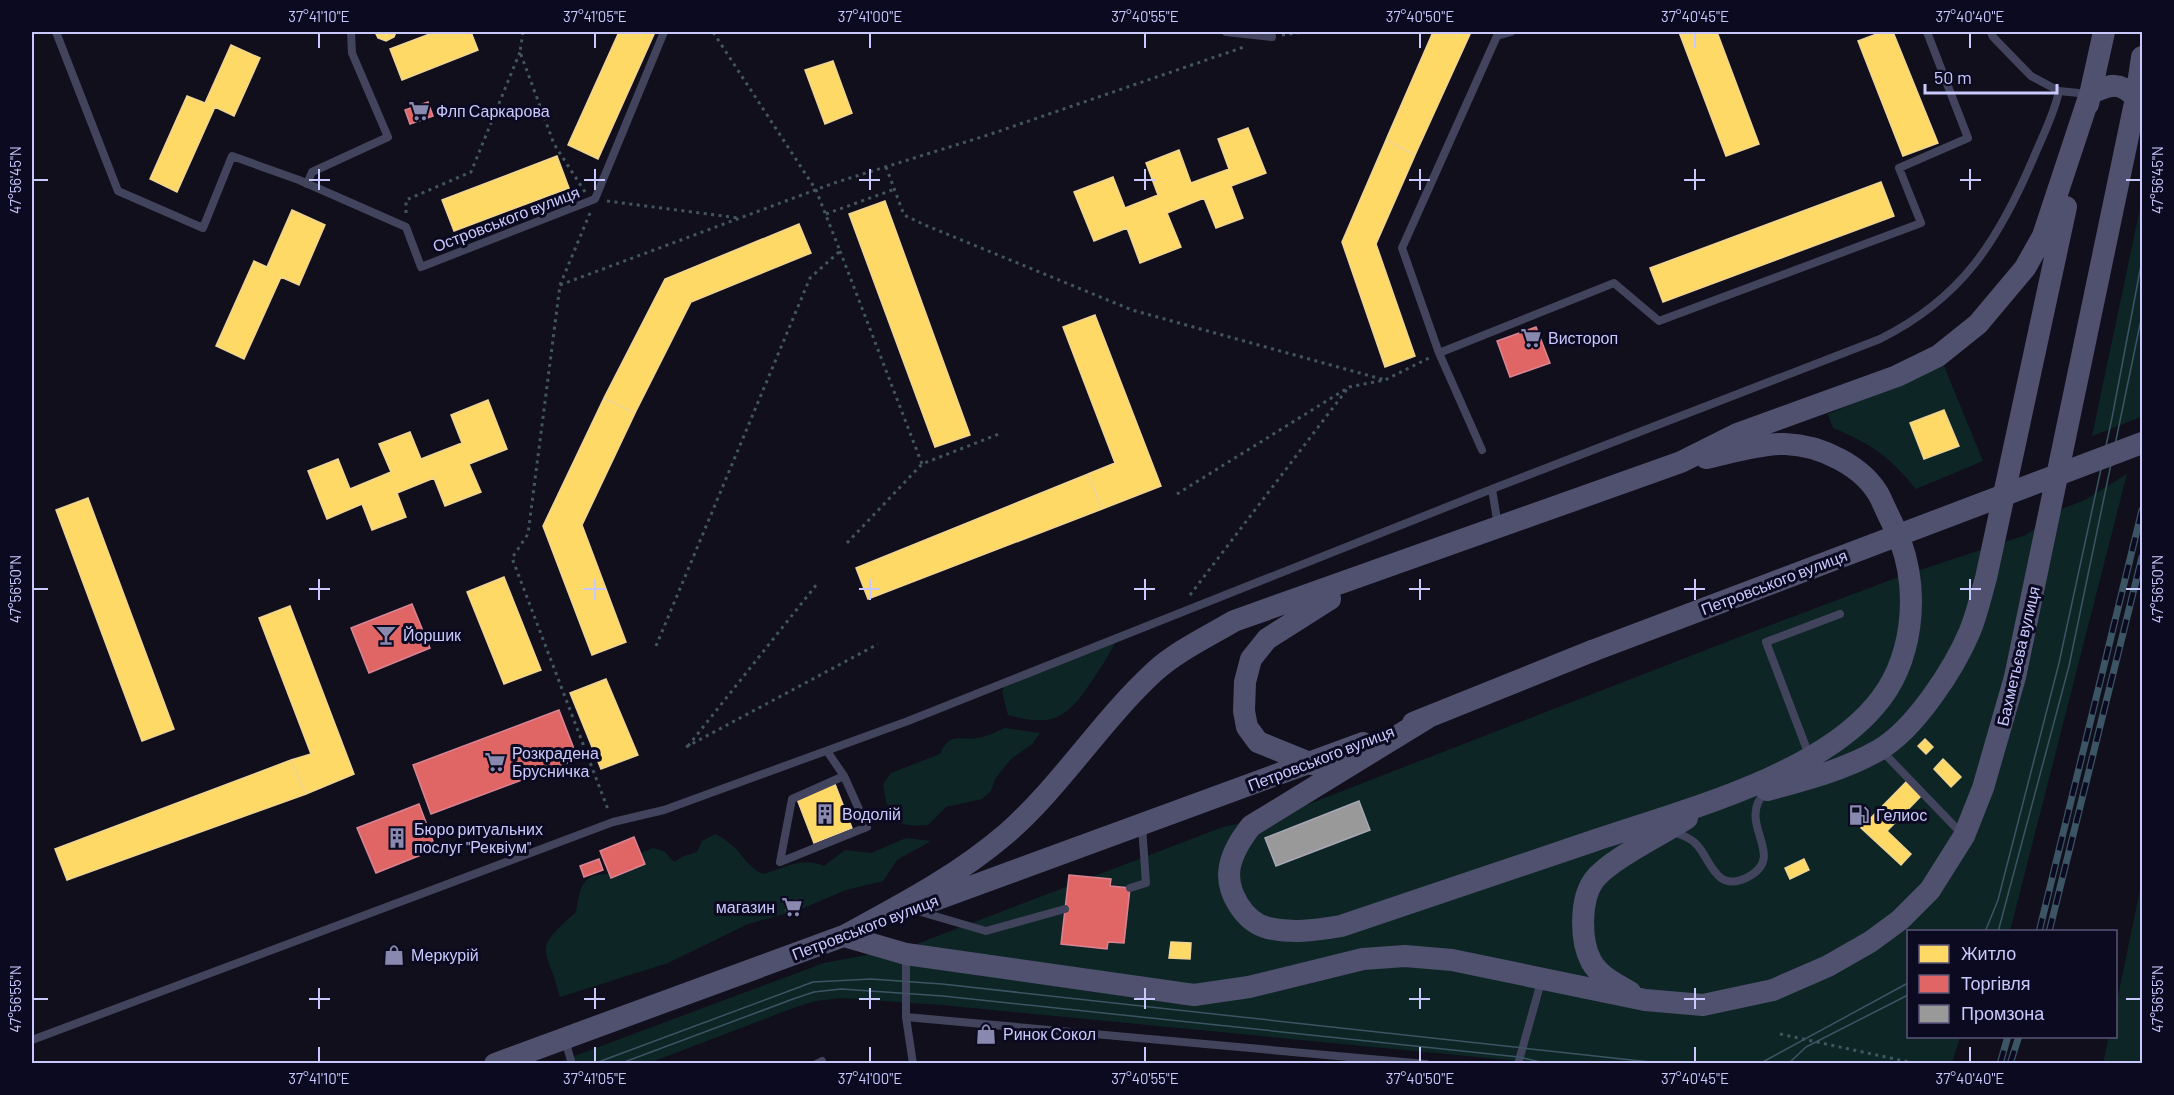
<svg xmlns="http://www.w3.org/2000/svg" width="2174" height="1095" font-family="Barlow,sans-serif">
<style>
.green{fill:#0d2625}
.homes{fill:#ffd966;stroke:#efd494;stroke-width:1.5}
.shops{fill:#e06666;stroke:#d98494;stroke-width:1.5}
.industry{fill:#999;stroke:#a8a7b8;stroke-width:1.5}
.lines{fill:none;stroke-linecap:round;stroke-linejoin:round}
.path{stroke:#425662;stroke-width:3;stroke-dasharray:3 4.5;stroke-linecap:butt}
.lane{stroke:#42445d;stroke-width:8}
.secondary{stroke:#50516f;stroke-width:22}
.tram{stroke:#3c5565;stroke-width:1.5}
.rail-casing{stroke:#3c5565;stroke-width:7}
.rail{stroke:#0c0a20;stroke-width:4.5;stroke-dasharray:14;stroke-linecap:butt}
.secondary-bridge{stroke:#50516f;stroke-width:22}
.ticks{fill:none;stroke:#cac9ff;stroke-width:2}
.labels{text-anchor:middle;stroke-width:6;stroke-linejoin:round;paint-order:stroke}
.poi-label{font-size:16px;fill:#cac9ff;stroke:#0c0a20;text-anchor:start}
.street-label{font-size:16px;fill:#cac9ff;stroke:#0c0a20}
.neatline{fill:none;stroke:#cac9ff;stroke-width:2}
.ticks-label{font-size:15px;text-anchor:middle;fill:#cac9ff}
</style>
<rect width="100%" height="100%" fill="#100f1b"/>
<path class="green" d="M2142 199 2141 417 2092 436Z
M1944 366 1983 461 1916 489C1888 455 1873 445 1833 428L1828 414Z
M2127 474 2010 931 1908 932V1036L1960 1037 1952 1063H1538L942 1005 841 998 816 1001 796 1007 649 1063 553 1064 824 963 909 947 1223 827 1283 814 1747 634 1896 578 2026 535 2064 508 2085 500Z
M1117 639C1108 658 1097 673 1085 691 1062 723 1045 725 1008 715L1002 691 1009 680Z
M1005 728 1040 733 1032 744 1011 759 995 779 991 791 982 799 946 807 928 825C892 828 888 817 883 784L891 773 940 754C951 729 961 743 982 737 990 735 997 731 1005 728Z
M715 834C741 846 743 865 763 874 785 868 802 856 824 866L845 850 871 853 906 838 931 841 897 860 883 881 846 890 799 910 748 924 668 963 560 997C547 945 530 953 576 912 581 887 580 873 611 874L630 858 653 848 665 852 674 862 684 856 697 852 702 841Z
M2142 880V1063H2103L2109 1037 2116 1036V1006Z"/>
<path class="homes" d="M375 32H396L394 37 386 41 378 38Z
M435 32H471L478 50 402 80 390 49Z
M619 32H655L598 159 568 145Z
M1433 32H1471L1415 155 1386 140Z
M1679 32H1717L1759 144 1726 156Z
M1882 32H1893L1938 143 1903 156 1858 41Z
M231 45 260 58 234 116 215 107 177 192 150 179 187 96 205 103Z
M833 61 852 113 825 124 805 70Z
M1248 128 1266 173 1231 186 1243 218 1216 228 1204 198 1167 213 1181 247 1140 263 1127 228 1094 241 1074 192 1113 177 1125 208 1158 195 1146 163 1179 150 1191 183 1229 169 1218 139Z
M1386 140 1415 155 1376 244 1415 356 1385 367 1342 242Z
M557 156 569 188 454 231 442 200Z
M1881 182 1894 216 1663 302 1650 268Z
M885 201 970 435 935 447 849 214Z
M292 210 325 225 299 285 281 277 244 359 216 346 254 261 267 267Z
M799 224 811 253 691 302 635 413 604 398 665 279Z
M1095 315 1161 486 1102 509 1088 474 1115 463 1063 327Z
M604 398 635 413 582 525 626 642 592 655 543 526Z
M488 400 507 449 469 464 481 492 445 506 434 478 397 493 406 517 372 530 362 504 327 519 308 471 338 459 350 489 391 472 379 444 410 432 421 459 462 443 451 415Z
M1944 410 1959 446 1924 459 1910 423Z
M1088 474 1102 509 868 599 856 568Z
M88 498 174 729 142 741 56 510Z
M504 577 541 670 504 684 467 592Z
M290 606 354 774 306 794 291 760 311 754 259 618Z
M606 679 638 755 601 769 570 693Z
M1925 739 1933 747 1926 754 1918 746Z
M1943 759 1961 777 1951 787 1934 769Z
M291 760 306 794 67 880 55 849Z
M1906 782 1921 796 1887 831 1911 854 1901 865 1861 828Z
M835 784 852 828 814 843 797 799Z
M1804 859 1809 870 1790 879 1785 868Z
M1171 942 1191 943 1190 959 1169 958Z"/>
<path class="shops" d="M428 102 433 116 410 124 405 110Z
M1536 327 1550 363 1510 377 1497 341Z
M412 604 430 648 369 673 351 628Z
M559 710 578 759 431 814 413 765Z
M419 804 436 849 376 873 357 828Z
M634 837 645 864 611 878 600 851Z
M599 859 603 870 584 877 580 866Z
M1069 875 1111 879 1110 886 1130 888 1124 943 1108 942 1107 949 1061 944Z
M796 900 799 910 787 913 785 903Z"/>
<path class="industry" d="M1359 801 1370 830 1276 866 1265 838Z"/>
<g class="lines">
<path class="path" d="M523 32 520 52 554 144 585 192
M1282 35 1304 32
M886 167 904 215 925 225 1132 310 1385 380
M607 201 739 218
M406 213V200L471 172 520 52
M590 213 560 285 528 534 512 558 609 812
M826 214 895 189
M840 251 922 464
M560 285 834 183 988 135 1244 47
M1177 494 1349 387 1385 380 1429 358
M847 543 922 464 999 434
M1190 595 1348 388
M656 646 810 278 840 251 816 190 713 32
M688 746 817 584
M686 747 878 644
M1780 1034 1918 1064"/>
<path class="lane" d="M56 32 118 191 203 228 232 156 299 180 406 227 421 267 595 199 664 32
M1226 32 1272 37
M1991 32 1993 37 2031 76 2059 91
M307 184 312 172 388 137 352 53 351 32
M1439 353 1614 283 1659 321 1921 223 1899 168 1968 138 1927 32
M1482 450 1439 353 1402 248 1497 36 1511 32
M1492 489 1498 526
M1882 751 1961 833
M1809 755 1766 642 1840 614
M1673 832C1682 835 1691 838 1697 845 1711 860 1716 894 1748 877 1789 855 1734 824 1766 791
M780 862 867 827 844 776 827 751
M780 862 792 799 844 776
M1130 888 1146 883 1142 826
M921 912 986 931 1065 909
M906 956V1017L1426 1064
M906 1017 913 1064
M32 1040 613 822 664 810 908 721 1492 489 1880 339C1962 298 1998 241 2033 159 2042 137 2054 115 2059 91L2089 94
M565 1040 572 1064
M816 1064 822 1061
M1518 1064 1541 982"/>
<path class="secondary" d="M2088 104 2104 32
M1427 718 1251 826C1241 839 1233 851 1230 866 1225 891 1244 922 1268 928 1293 934 1316 930 1341 926 1425 898 1509 869 1593 841 1681 811 1815 777 1875 706 1913 662 1920 594 1900 540 1894 526 1887 513 1881 499 1865 466 1820 445 1785 444 1762 443 1729 453 1706 458
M1413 723 1592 651
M1312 764 1258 742 1247 727 1244 711 1245 682 1251 659 1267 639 1330 599
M1767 790C1805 780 1844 770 1879 750 1915 729 1954 669 1970 631 1977 614 1981 595 1986 578L2066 207
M924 904 1363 743
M844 936 906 954 1194 995 1249 987 1363 959 1405 956 1452 960 1645 1000 1703 1005 1773 990 1828 966 1870 942 1900 920 1930 890 1964 836 1983 788 2015 677 2136 98 2142 57
M844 936C901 905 957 876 1006 834 1061 786 1100 722 1154 672 1177 651 1207 637 1234 621L1681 462 1737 434 1897 376 1938 356 1978 324 2025 268 2043 236 2090 94C2110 84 2120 81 2136 98
M1630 992C1616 984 1599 976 1591 961 1580 940 1580 899 1594 880 1610 859 1663 834 1687 818
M495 1064 857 931"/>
<path class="tram" d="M1985 932 1998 900 2059 663 2112 418 2142 260
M1998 932 2069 666 2142 315
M593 1064 813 982 871 979 942 984 1668 1064
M619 1064 793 999 814 992 841 989 943 996 1519 1057 1549 1064
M1759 1064 1908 983
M1788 1064 1806 1047 1908 995"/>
<g class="rail-casing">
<path id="rail" d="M2039 932 2142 510
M2049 932 2142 557
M2000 1064 2008 1036
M2010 1064 2019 1036"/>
</g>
<use href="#rail" class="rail"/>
<path class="secondary-bridge" d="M1592 651 2142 443"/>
</g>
<path class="ticks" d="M319 33V48M595 33V48M870 33V48M1145 33V48M1420 33V48M1695 33V48M1970 33V48M319 169V190M595 169V190M870 169V190M1145 169V190M1420 169V190M1695 169V190M1970 169V190M33 180H48M309 180H330M584 180H605M859 180H880M1134 180H1155M1409 180H1430M1684 180H1705M1960 180H1981M2126 180H2141M319 579V600M595 579V600M870 579V600M1145 579V600M1420 579V600M1695 579V600M1970 579V600M33 589H48M309 589H330M584 589H605M859 589H880M1134 589H1155M1409 589H1430M1684 589H1705M1960 589H1981M2126 589H2141M319 988V1009M595 988V1009M870 988V1009M1145 988V1009M1420 988V1009M1695 988V1009M33 999H48M309 999H330M584 999H605M859 999H880M1134 999H1155M1409 999H1430M1684 999H1705M2126 999H2141M319 1047V1062M595 1047V1062M870 1047V1062M1145 1047V1062M1420 1047V1062M1695 1047V1062M1970 1047V1062"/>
<defs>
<g id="supermarket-bare" transform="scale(1.62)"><path d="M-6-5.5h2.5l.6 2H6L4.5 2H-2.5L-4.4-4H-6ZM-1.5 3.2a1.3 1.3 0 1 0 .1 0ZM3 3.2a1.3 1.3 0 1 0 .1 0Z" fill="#8988af" stroke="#0c0a20" stroke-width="2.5" paint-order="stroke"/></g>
<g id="bar-bare" transform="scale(1.62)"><path d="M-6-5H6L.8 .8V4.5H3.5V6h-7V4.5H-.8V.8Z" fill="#8988af" stroke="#0c0a20" stroke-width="2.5" paint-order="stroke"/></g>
<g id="building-bare" transform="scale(1.62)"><path d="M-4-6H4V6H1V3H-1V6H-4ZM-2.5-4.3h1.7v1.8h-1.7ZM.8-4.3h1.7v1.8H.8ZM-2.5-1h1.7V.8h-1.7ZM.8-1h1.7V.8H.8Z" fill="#8988af" stroke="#0c0a20" stroke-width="2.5" paint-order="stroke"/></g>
<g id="fuel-bare" transform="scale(1.62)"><path d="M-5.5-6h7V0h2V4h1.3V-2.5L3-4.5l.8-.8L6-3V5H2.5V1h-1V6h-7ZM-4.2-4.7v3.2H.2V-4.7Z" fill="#8988af" stroke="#0c0a20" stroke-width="2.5" paint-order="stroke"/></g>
<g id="shop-bare" transform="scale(1.62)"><path d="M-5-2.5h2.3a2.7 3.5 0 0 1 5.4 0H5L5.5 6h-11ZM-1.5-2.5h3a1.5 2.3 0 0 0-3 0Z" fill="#8988af" stroke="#0c0a20" stroke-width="2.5" paint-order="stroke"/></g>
</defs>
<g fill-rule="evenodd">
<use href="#supermarket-bare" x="419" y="111"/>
<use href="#supermarket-bare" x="1531" y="338"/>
<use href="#bar-bare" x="386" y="635"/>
<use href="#supermarket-bare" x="495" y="762"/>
<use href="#building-bare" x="825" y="814"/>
<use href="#fuel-bare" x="1859" y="815"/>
<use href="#building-bare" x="397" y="838"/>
<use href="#supermarket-bare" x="792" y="907"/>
<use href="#shop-bare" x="394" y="955"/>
<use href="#shop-bare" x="986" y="1034"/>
</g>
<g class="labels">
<g class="poi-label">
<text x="436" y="117">Флп Саркарова</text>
<text x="1548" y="344">Вистороп</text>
<text x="403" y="641">Йоршик</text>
<text x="512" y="759">Розкрадена<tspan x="512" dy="18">Брусничка</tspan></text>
<text x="842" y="820">Водолій</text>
<text x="1876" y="821">Гелиос</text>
<text x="414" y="835">Бюро ритуальних<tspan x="414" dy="18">послуг "Реквіум"</tspan></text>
<text x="775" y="913" text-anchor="end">магазин</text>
<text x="411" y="961">Меркурій</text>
<text x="1003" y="1040">Ринок Сокол</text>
</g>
<g class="street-label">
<text transform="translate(506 219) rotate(-21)" y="6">Островського вулиця</text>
<text transform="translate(1774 582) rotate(-21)" y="6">Петровського вулиця</text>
<text transform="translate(2018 656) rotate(-77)" y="6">Бахметьєва вулиця</text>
<text transform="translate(1321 758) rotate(-21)" y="6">Петровського вулиця</text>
<text transform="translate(865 927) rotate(-21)" y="6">Петровського вулиця</text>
</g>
</g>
<rect width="2174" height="1095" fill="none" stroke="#0c0a20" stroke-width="66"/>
<rect x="1907" y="930" width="210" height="108" fill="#0c0a20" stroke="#585679" stroke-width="1.5"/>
<rect x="1919" y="945" width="30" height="18" fill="#ffd966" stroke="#585679" stroke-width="1.5"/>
<text x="1961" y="960" font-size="18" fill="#cac9ff">Житло</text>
<rect x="1919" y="975" width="30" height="18" fill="#e06666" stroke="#585679" stroke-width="1.5"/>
<text x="1961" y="990" font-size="18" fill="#cac9ff">Торгівля</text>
<rect x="1919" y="1005" width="30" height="18" fill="#999999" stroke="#585679" stroke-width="1.5"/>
<text x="1961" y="1020" font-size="18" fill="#cac9ff">Промзона</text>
<path d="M1925 84v9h132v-9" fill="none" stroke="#cac9ff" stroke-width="3"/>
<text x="1934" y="84" font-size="18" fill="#cac9ff" stroke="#0c0a20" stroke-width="4.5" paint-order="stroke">50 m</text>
<rect x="33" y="33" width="2108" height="1029" class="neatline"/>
<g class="ticks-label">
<text x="319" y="22">37°41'10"E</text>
<text x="595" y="22">37°41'05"E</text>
<text x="870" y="22">37°41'00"E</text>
<text x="1145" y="22">37°40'55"E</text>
<text x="1420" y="22">37°40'50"E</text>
<text x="1695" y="22">37°40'45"E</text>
<text x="1970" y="22">37°40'40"E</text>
<text transform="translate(2158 180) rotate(-90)" y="5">47°56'45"N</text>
<text transform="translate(16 180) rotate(-90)" y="5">47°56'45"N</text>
<text transform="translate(2158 589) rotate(-90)" y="5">47°56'50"N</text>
<text transform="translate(16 589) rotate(-90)" y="5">47°56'50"N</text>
<text transform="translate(2158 999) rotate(-90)" y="5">47°56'55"N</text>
<text transform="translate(16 999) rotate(-90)" y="5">47°56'55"N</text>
<text x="319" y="1084">37°41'10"E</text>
<text x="595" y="1084">37°41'05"E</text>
<text x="870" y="1084">37°41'00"E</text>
<text x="1145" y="1084">37°40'55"E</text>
<text x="1420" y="1084">37°40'50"E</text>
<text x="1695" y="1084">37°40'45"E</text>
<text x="1970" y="1084">37°40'40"E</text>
</g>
</svg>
